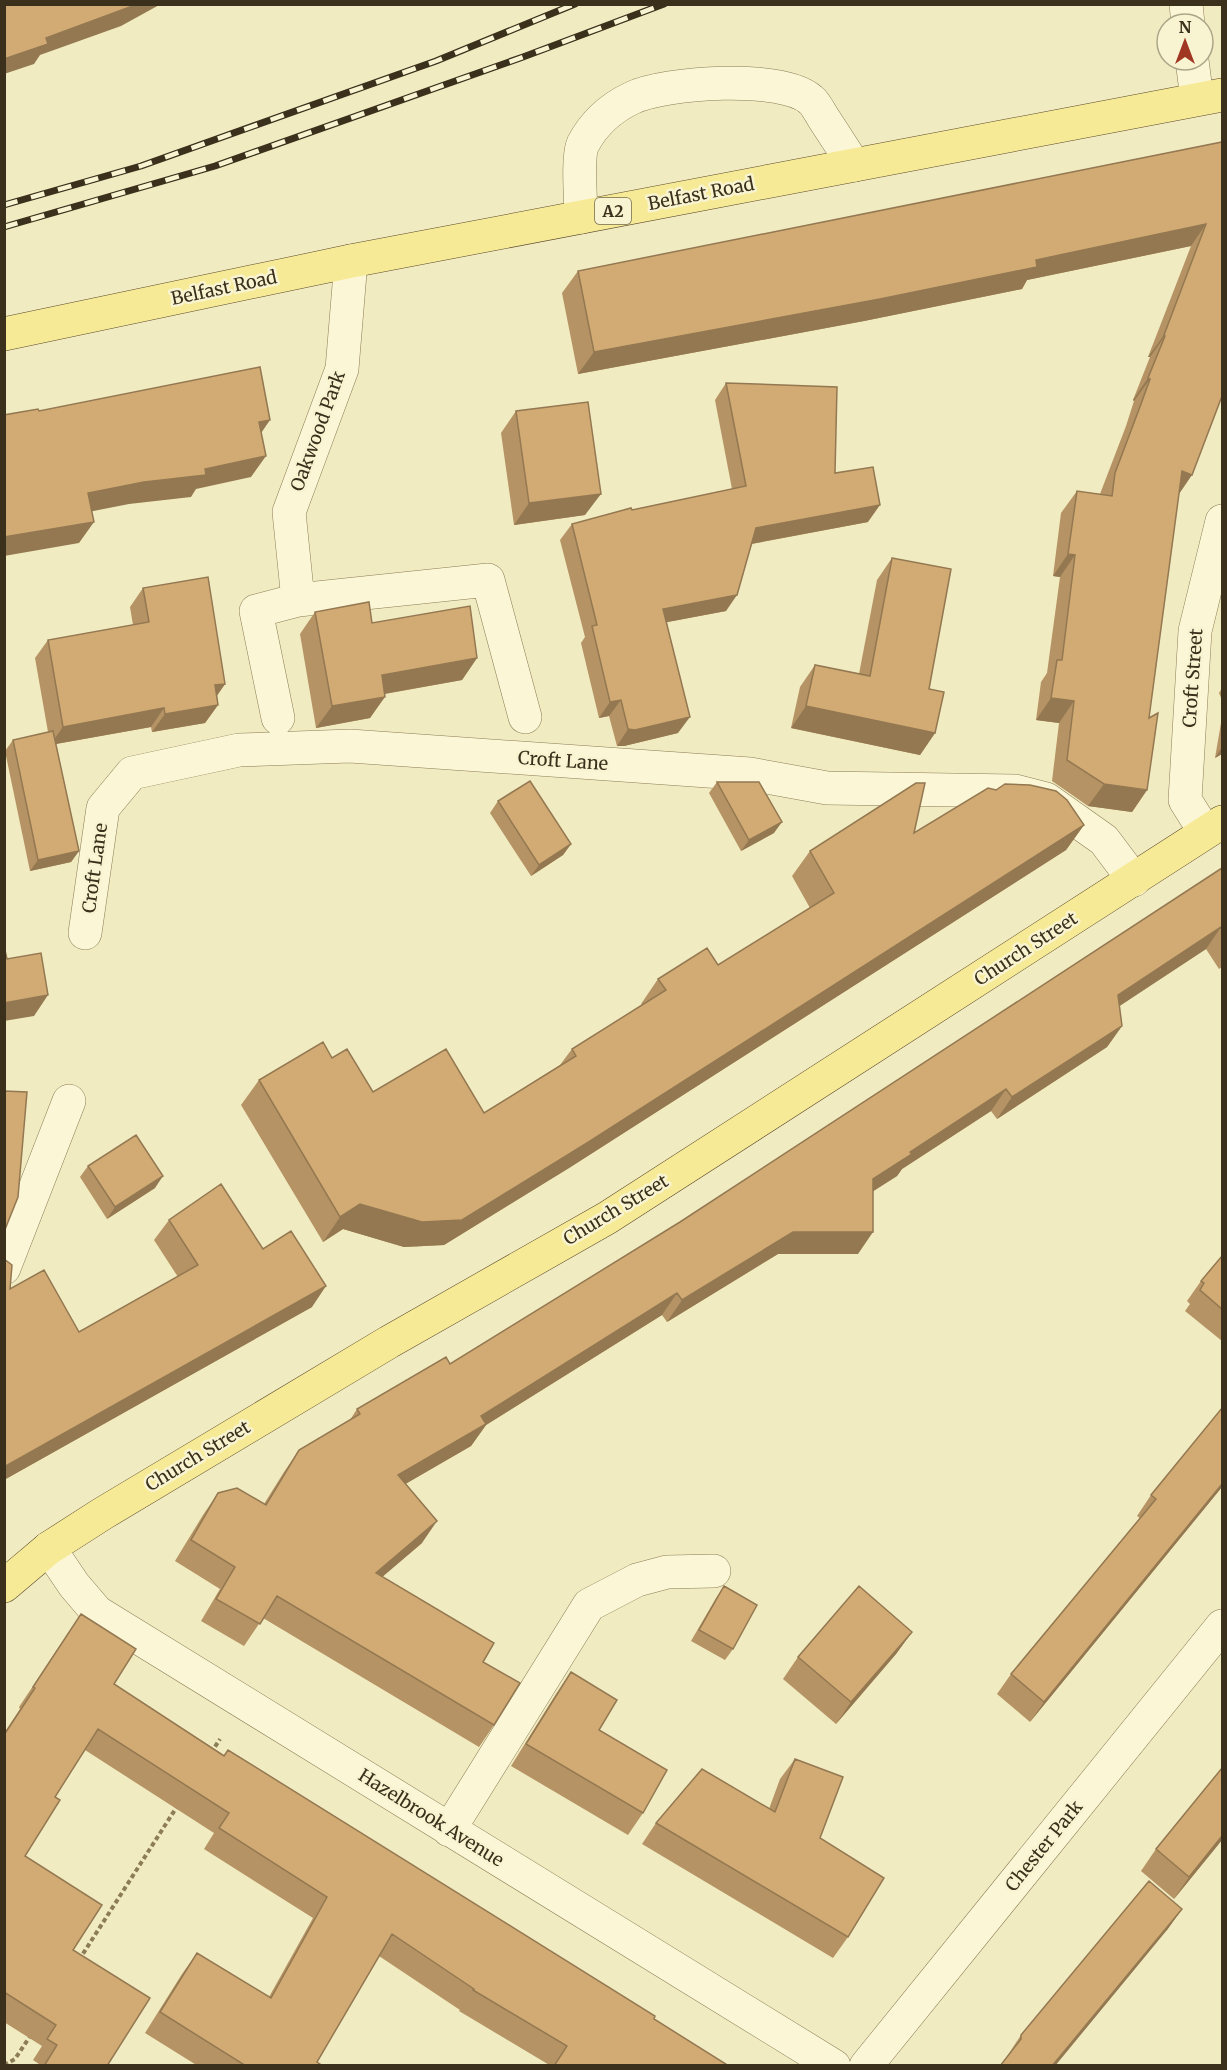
<svg xmlns="http://www.w3.org/2000/svg" width="1227" height="2070" font-family="Merriweather,serif">
<style>
.lines{fill:none;stroke-linecap:round;stroke-linejoin:round}
.minor-casing{stroke:#8c7d57;stroke-width:34}
.major-casing{stroke:#5a492c;stroke-width:34}
.path{stroke:#8c7d57;stroke-width:4;stroke-dasharray:4.5 3;stroke-linecap:butt}
.minor{stroke:#fbf6d5;stroke-width:33}
.major{stroke:#f7ea96;stroke-width:33}
.rail-casing{stroke:#3b301c;stroke-width:7}
.rail{stroke:#f8f4d1;stroke-width:4.5;stroke-dasharray:14;stroke-linecap:butt}
.wall{fill:#b59364}
.shaded-wall{fill:#937851}
.building{fill:#d2ab74;stroke:#937851;stroke-width:1.5}
.labels{text-anchor:middle;stroke-width:5;stroke-linejoin:round;paint-order:stroke}
.shield{fill:#f8f4d1;stroke:#746b52;stroke-width:1.5}
.shield-label{font-size:16px;font-weight:bold;fill:#3b301c}
.street-label{font-size:18px;fill:#3b301c;stroke:#f8f4d1}
</style>
<rect width="100%" height="100%" fill="#f1ebc1"/>
<g class="lines">
<g class="minor-casing">
<path id="minor" d="M1186 4 1188 24
M1192 60 1197 99
M581 217C581 202 577 156 583 144 594 123 611 108 632 98 665 82 783 74 811 100 816 104 820 113 824 119 834 134 844 150 854 165
M298 600 289 512 342 369 351 261
M278 718 256 611 298 600 488 580 525 717
M1205 832 1185 800 1195 631 1222 521
M85 933 103 808 132 773 239 750 350 746 750 774 827 788 1015 791 1046 799 1104 840 1134 880
M4 1268 69 1101
M49 1548 74 1585 97 1612 834 2066
M449 1830 589 1605 637 1580 667 1572 714 1571
M866 2066 1222 1626"/>
</g>
<g class="major-casing">
<path id="major" d="M4 334 351 261 1222 95
M4 1586 49 1548 102 1514 389 1342 607 1218 1222 822"/>
</g>
<path class="path" d="M211 1753 220 1739
M79 1960 178 1805
M4 2065 15 2059 31 2035"/>
<use href="#minor" class="minor"/>
<use href="#major" class="major"/>
<g class="rail-casing">
<path id="rail" d="M4 205 141 166 436 61 575 4
M4 227 215 166 523 57 664 4"/>
</g>
<use href="#rail" class="rail"/>
</g>
<path class="wall" d="M1222 142 1179 494 1149 718 1147 790 1132 812 1088 806 1052 781 1059 723 1036 720 1041 682 1047 673 1060 577 1053 576 1061 513 1077 491 1100 494 1126 426 1134 401 1133 400 1150 357H1148L1191 246 1027 280 1022 289 864 321 578 374 562 293 578 271Z
M726 383 835 473 868 522 752 544 726 611 667 622 678 733 624 746H617L609 716 599 718 581 643 585 637 560 540 572 524 732 489 715 400Z
M516 411 585 515 514 525 501 433Z
M892 558 935 733 920 755 791 728 800 687 815 665 859 674 877 580Z
M143 588 225 684 217 696 218 705 205 723 152 732 151 727 56 744 79 851 71 862 30 871 5 751 13 740 48 732 35 658 48 640 133 625 130 607Z
M315 612 372 623 477 658 462 680 385 694 370 718 316 728 300 634Z
M1222 688V700L1219 693Z
M1222 717V754L1215 758Z
M717 782 774 833 741 851 709 793Z
M498 801 571 844 563 855 531 876 490 813Z
M1084 825 1066 850 569 1168 444 1245 404 1247 343 1229 323 1242 241 1105 259 1080 332 1058 373 1092 484 1113 560 1065 572 1049 642 1005 641 1004 658 979 718 965 810 908 792 876 810 851 914 833Z
M1222 868V967L1219 969 1206 949 1119 1006 1122 1026 1107 1047 997 1119 991 1111 902 1169 897 1176 873 1191 858 1254H778L667 1322 662 1315 486 1425 471 1446 405 1484 422 1543 382 1577 483 1662 494 1725 479 1747 263 1618 244 1646 201 1621 220 1589 175 1561 203 1515 218 1493 264 1504 284 1472 299 1450 350 1420 357 1409 450 1364 680 1222Z
M88 1166 155 1188 107 1219 80 1177Z
M169 1220 263 1249 312 1307 4 1480 10 1289 79 1332 178 1277 154 1240Z
M1222 1256V1341L1185 1311 1190 1304 1187 1301 1201 1281Z
M1222 1487 1030 1722 997 1694 1011 1674 1140 1518 1137 1516 1151 1495Z
M724 1586 733 1649 725 1660 691 1641 716 1598Z
M81 1614 114 1684 224 1755 729 2066H551L459 2011 460 2010 379 1956 317 2062 323 2066H198L145 2033 182 1974 197 1953 269 1997 313 1918 204 1849 214 1833 85 1750 55 1797 25 1856 73 1950 107 2066H42L33 2060 42 2046 4 2022V1733L20 1709 19 1707Z
M912 1632 896 1654 836 1724 783 1679 798 1657Z
M571 1672 599 1730 643 1813 628 1835 511 1766 556 1694Z
M795 1759 820 1838 848 1937 833 1958 642 1844 656 1823 769 1809 780 1779Z
M1222 1768V1840L1174 1899 1141 1871 1156 1849Z
M1182 1909 1167 1930 1006 2058 1021 2035Z"/>
<path class="shaded-wall" d="M138 4H161L121 26 40 55 34 64 4 74V59L46 38Z
M1206 224 1191 246 1027 280 1022 289 864 321 578 374 594 352Z
M1164 335 1165 336 1150 357H1148Z
M1148 378 1150 379 1134 401 1133 400Z
M270 420 255 442 259 422Z
M266 456 251 477 196 489 191 497 129 504 73 515 88 493Z
M1182 471 1192 475 1177 497Z
M601 494 585 515 514 525 529 503Z
M880 505 868 522 745 545 756 528Z
M94 522 79 543 4 556V537Z
M1068 554 1075 555 1060 577 1053 576Z
M737 595 726 611 652 625 663 609Z
M477 658 462 680 366 697 382 675Z
M225 684 212 702 215 685Z
M385 697 370 718 316 728 332 706Z
M1051 698 1074 701 1059 723 1036 720Z
M621 700 609 716 599 718 610 702Z
M218 705 205 723 152 732 165 714Z
M806 706 935 733 920 755 791 728Z
M164 708 151 727 50 745 63 727Z
M690 717 678 733 624 746H617L628 729Z
M1222 747V754L1215 758Z
M1104 784 1147 790 1132 812 1088 806Z
M782 822 774 833 741 851 749 840Z
M1084 825 1066 850 569 1168 444 1245 404 1247 343 1229 323 1242 340 1217 360 1204Z
M571 844 563 855 531 876 539 865Z
M79 851 71 862 30 871 38 860Z
M1221 927 1206 949 1103 1017 1118 995Z
M48 995 34 1016 4 1021V1003Z
M1122 1026 1107 1047 997 1119 1012 1097Z
M1006 1089 991 1111 902 1169 897 1176 858 1201 873 1179 910 1152Z
M163 1176 155 1188 107 1219 115 1207Z
M793 1232H873L858 1254H778L667 1322 682 1300Z
M326 1286 312 1307 4 1480V1467Z
M677 1293 662 1315 486 1425 471 1446 383 1497 398 1475 481 1416Z
M1222 1484V1487L1030 1722 1044 1702Z
M437 1521 422 1543 361 1595 376 1573Z
M912 1632 896 1654 836 1724 851 1702Z
M1222 1836V1840L1174 1899 1189 1877Z
M1182 1909 1167 1930 1055 2066H1052Z"/>
<path class="building" d="M4 4H138L46 38 48 44 4 59Z
M1222 142V396L1192 475 1182 471 1149 718 1158 713 1147 790 1104 784 1067 760 1074 701 1051 698 1057 660H1062L1075 555 1068 554 1077 491 1112 496 1115 473 1141 404 1150 379 1148 378 1165 336 1164 335 1206 224 1036 260 1037 267 880 299 594 352 578 271Z
M260 367 270 420 259 422 266 456 205 469 206 475 144 482 88 493 94 522 4 537V415L38 409 39 411Z
M726 383 837 387 835 473 873 467 880 505 756 528 737 595 663 609 690 717 635 730 628 729 621 700 610 702 592 626 597 625 572 524 631 508 632 510 746 486Z
M588 402 601 494 529 503 516 411Z
M892 558 951 569 929 689 944 692 935 733 806 706 815 665 870 676Z
M208 577 225 684 215 685 218 705 165 714 164 708 63 727 48 640 149 622 143 588Z
M369 602 372 623 470 606 477 658 382 675 385 697 332 706 315 612Z
M53 731 79 851 38 860 13 740Z
M530 781 571 844 539 865 498 801Z
M717 782H759L782 822 749 840Z
M916 783H925L914 833 988 788 996 790 1005 784 1030 785 1056 791 1067 800 1084 825 587 1143 462 1220 422 1222 360 1204 340 1217 259 1080 323 1042 332 1058 347 1049 373 1092 446 1049 484 1113 576 1056 572 1049 666 990 658 979 707 948 718 965 834 893 810 851Z
M1222 868V930L1221 927 1118 995 1122 1026 1012 1097 1006 1089 910 1152 912 1154 873 1179V1232H793L682 1300 677 1293 481 1416 486 1424 398 1475 437 1521 376 1573 494 1643 483 1662 520 1683 494 1725 277 1596 260 1624 216 1599 235 1567 191 1540 218 1493 237 1488 266 1505 299 1450 360 1414 357 1409 446 1357 450 1364 680 1222Z
M4 946 7 959 41 953 48 995 4 1003Z
M4 1091 27 1092 18 1197 4 1232Z
M136 1135 163 1176 115 1207 88 1166Z
M221 1184 263 1249 291 1231 326 1286 4 1467V1259L12 1265 10 1289 44 1270 79 1332 198 1265 169 1220Z
M1222 1256V1309L1200 1290 1204 1283 1201 1281Z
M1222 1408V1484L1044 1702 1011 1674 1156 1499 1151 1495Z
M724 1586 757 1605 733 1649 699 1630Z
M859 1586 912 1632 851 1702 798 1657Z
M81 1614 136 1649 114 1684 224 1756 228 1750 655 2016 654 2019 729 2066H554L567 2046 473 1990 474 1989 392 1934 317 2062 323 2066H246L160 2012 197 1953 271 1998 327 1897 219 1828 229 1813 98 1729 55 1797 60 1800 25 1856 102 1905 73 1950 150 1998 107 2066H44L57 2045 47 2039 56 2025 4 1992V1735L35 1688 33 1687Z
M571 1672 617 1700 599 1730 667 1770 643 1813 526 1744Z
M795 1759 843 1777 820 1838 884 1878 848 1937 656 1823 702 1769 775 1812Z
M1222 1768V1836L1189 1877 1156 1849Z
M1149 1881 1182 1909 1052 2066H1000L1021 2039V2035Z"/>
<g class="labels">
<rect class="shield" x="595" y="198" width="36" height="26" rx="4.5"/>
<g class="shield-label">
<text x="613" y="217">A2</text>
</g>
<g class="street-label">
<text transform="translate(701 194) rotate(-11)" y="6">Belfast Road</text>
<text transform="translate(224 288) rotate(-12)" y="6">Belfast Road</text>
<text transform="translate(318 431) rotate(-70)" y="6">Oakwood Park</text>
<text transform="translate(1193 678) rotate(-86)" y="6">Croft Street</text>
<text transform="translate(563 761) rotate(4)" y="6">Croft Lane</text>
<text transform="translate(95 868) rotate(-82)" y="6">Croft Lane</text>
<text transform="translate(1026 949) rotate(-33)" y="6">Church Street</text>
<text transform="translate(616 1210) rotate(-31)" y="6">Church Street</text>
<text transform="translate(198 1456) rotate(-31)" y="6">Church Street</text>
<text transform="translate(431 1818) rotate(32)" y="6">Hazelbrook Avenue</text>
<text transform="translate(1044 1846) rotate(-51)" y="6">Chester Park</text>
</g>
</g>
<rect width="1227" height="2070" fill="none" stroke="#3b301c" stroke-width="12"/>
<g transform="translate(1185 42)"><circle r="28" fill="#f8f4d1" stroke="#aca689" stroke-width="1.5"/>
<path d="M0-4.5L10 22L0 15L-10 22Z" fill="#a03722"/>
<text y="-9" font-size="16" font-weight="bold" text-anchor="middle" fill="#3b301c">N</text>
</g>
</svg>
